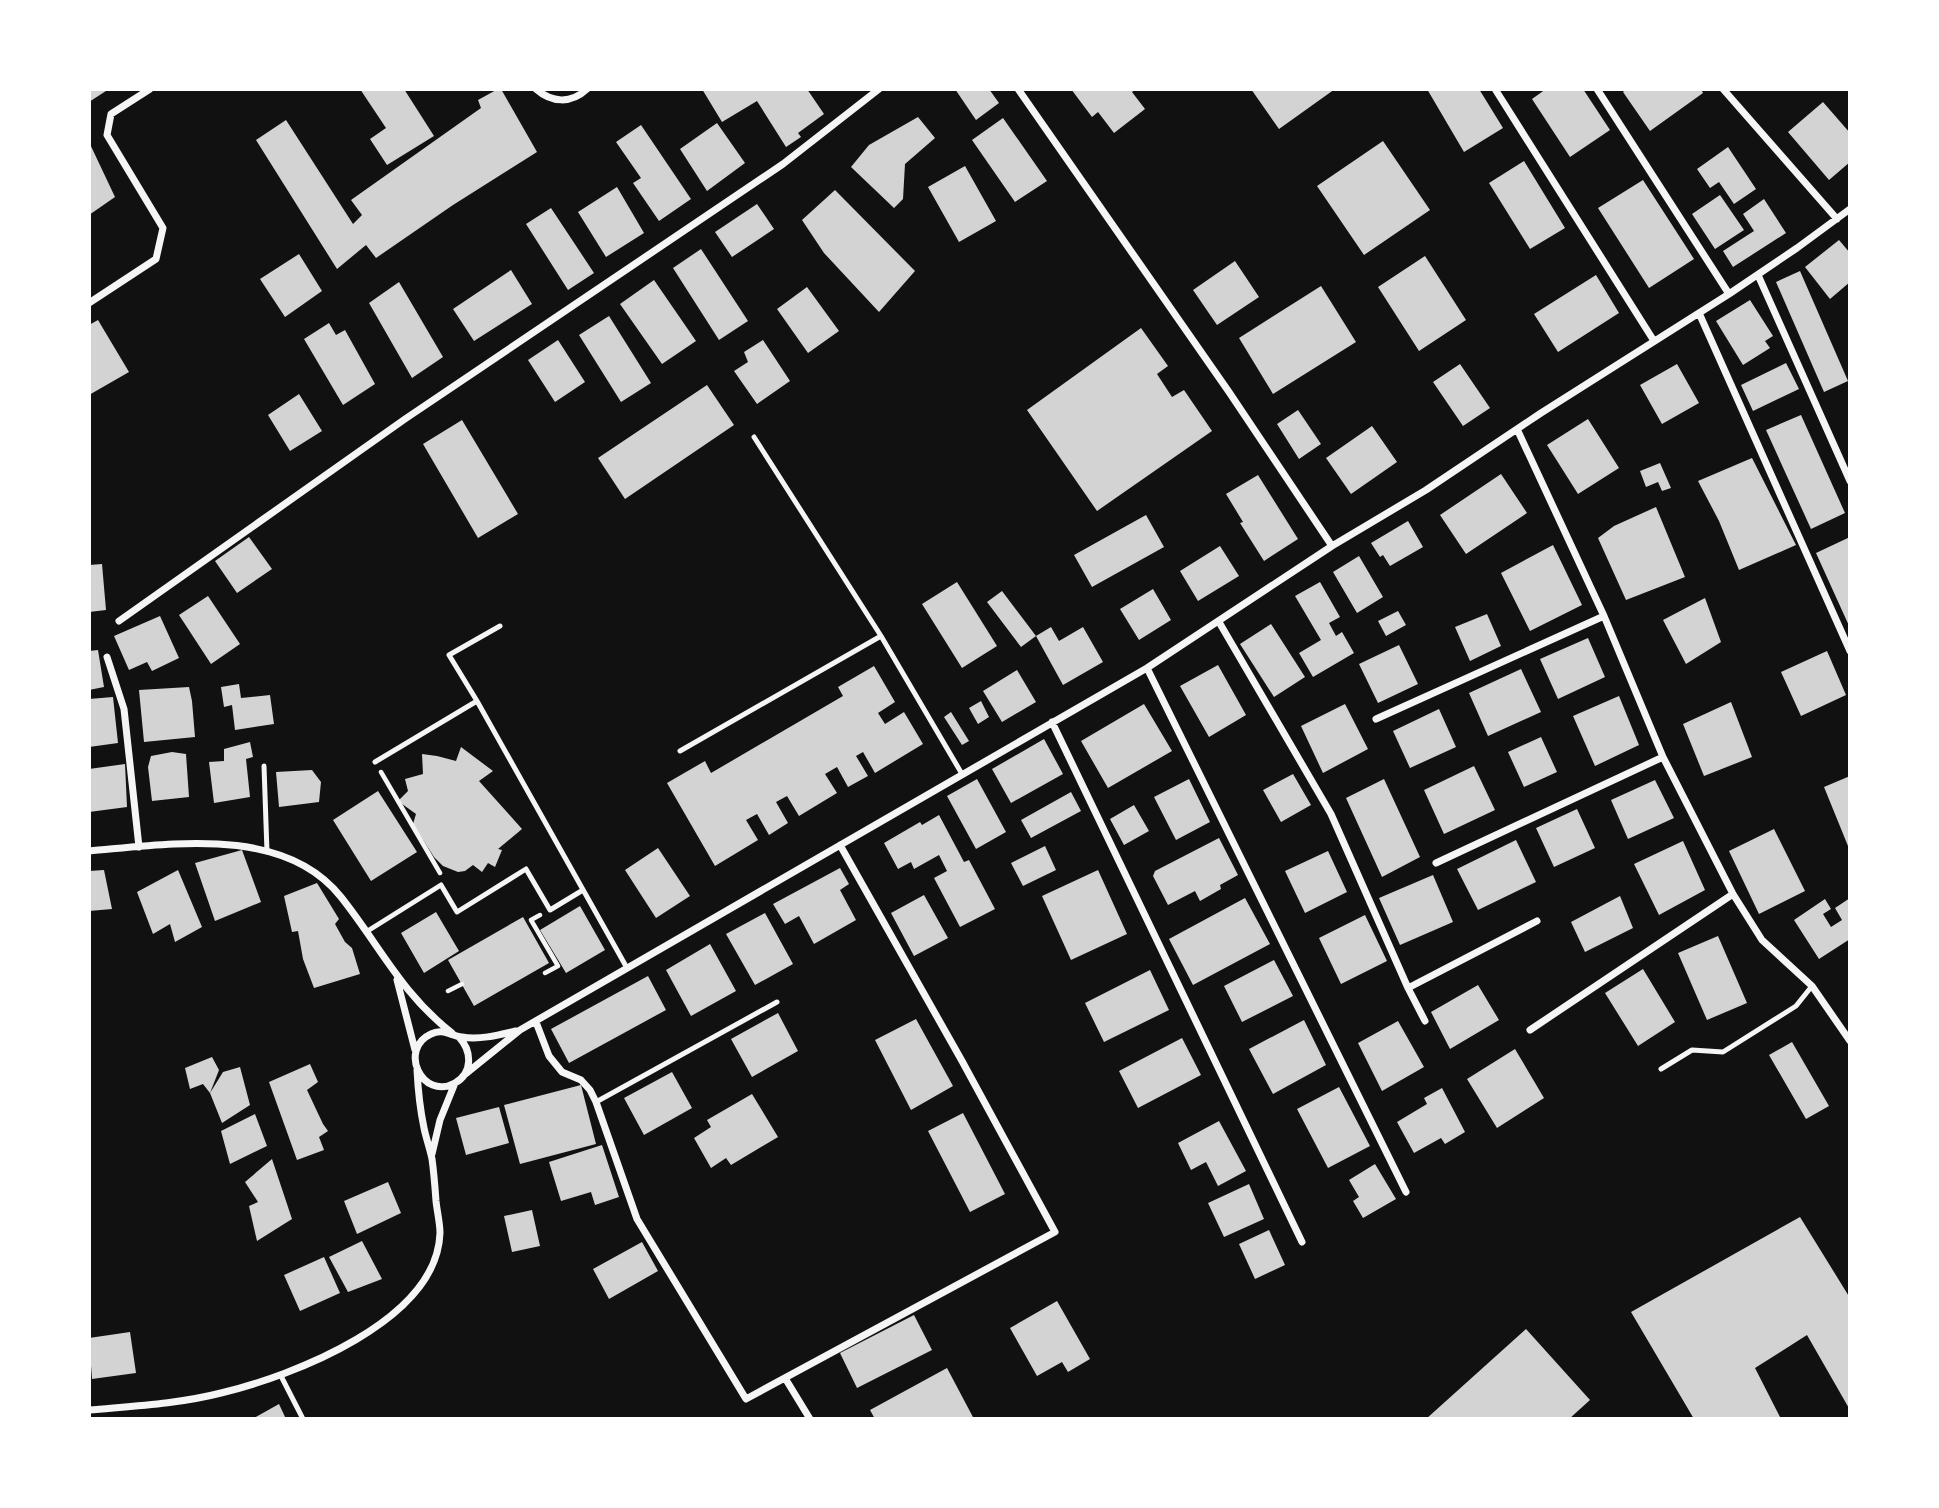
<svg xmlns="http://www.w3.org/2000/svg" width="1939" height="1508" font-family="Manrope,sans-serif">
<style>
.building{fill:#d3d3d3}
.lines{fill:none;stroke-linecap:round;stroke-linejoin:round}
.path{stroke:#f5f5f5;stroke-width:4.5}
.service{stroke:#f5f5f5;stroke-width:5}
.minor{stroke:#f5f5f5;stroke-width:7}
</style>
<rect width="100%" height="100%" fill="#111"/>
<path class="building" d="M89 89H109L89 102Z
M360 89H404L434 136 387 165 370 139 386 128Z
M498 89H501L537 152 453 205 376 258 366 245 337 269 256 140 286 120 353 224 362 215 351 200 481 108 478 100Z
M702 89H807L824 114 798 133 801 137 786 147 757 101 722 122Z
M955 89H989L999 103 976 120Z
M1071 89H1136L1132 92 1145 109 1114 133 1098 112 1092 117Z
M1251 89H1335L1279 129Z
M1427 89H1479L1503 128 1464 152Z
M1546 89H1583L1610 130 1570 157 1532 99Z
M1626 89H1701L1703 93 1650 131 1623 92Z
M1823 102 1850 133V162L1829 180 1788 132Z
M918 117 935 138 905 164 903 199 894 208 851 167 869 145Z
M1003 118 1047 181 1015 202 972 140Z
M717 123 745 163 707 191 680 149Z
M641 125 691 199 659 221 633 183 641 178 616 142Z
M1383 141 1430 210 1364 255 1317 186Z
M89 142 115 197 89 215Z
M1728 147 1756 189 1734 204 1719 182 1710 188 1697 169Z
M1524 161 1565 228 1530 249 1489 183Z
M965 166 996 221 959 242 928 187Z
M1643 180 1694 259 1649 288 1598 208Z
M617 187 644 233 606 257 578 212Z
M835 190 915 271 879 312 824 253 802 220Z
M1720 195 1744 230 1715 249 1692 214Z
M1764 199 1786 233 1733 267 1723 251 1754 231 1743 214Z
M757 204 774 229 732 257 715 232Z
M551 208 594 273 568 290 526 224Z
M1839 240 1850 253V282L1830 299 1805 267Z
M701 249 748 321 719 340 673 268Z
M299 254 322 291 285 317 260 279Z
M1425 256 1466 320 1419 351 1378 287Z
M1235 261 1259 297 1217 325 1193 290Z
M511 270 532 304 474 341 453 309Z
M1800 271 1848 381 1824 392 1776 282Z
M1596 275 1619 313 1558 352 1534 314Z
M654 280 696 341 662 364 620 304Z
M399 282 443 357 412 378 369 303Z
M1321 286 1356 342 1273 394 1239 338Z
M807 287 839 331 808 353 777 309Z
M1750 300 1773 336 1765 341 1770 348 1743 365 1716 321Z
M609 316 651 383 621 402 579 335Z
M98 320 129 372 89 395V325Z
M329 323 336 335 345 330 375 384 343 405 304 339Z
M1141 328 1168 366 1157 374 1172 397 1184 390 1212 431 1097 511 1027 410Z
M558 340 585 382 555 402 528 360Z
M763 340 790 381 757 404 734 371 748 362 744 352Z
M1786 363 1799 389 1753 411 1741 385Z
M1460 364 1490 408 1463 426 1433 382Z
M1677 364 1699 403 1662 424 1640 385Z
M707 385 734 425 625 499 598 458Z
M299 394 322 431 290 451 268 415Z
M1298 410 1321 444 1299 459 1277 424Z
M1801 415 1845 513 1811 529 1766 430Z
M1588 419 1619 468 1578 494 1547 445Z
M462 420 518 514 478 538 423 444Z
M1372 426 1397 462 1351 494 1326 458Z
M1752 458 1796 545 1739 570 1719 521 1698 481Z
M1660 463 1671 488 1662 491 1658 482 1646 487 1640 471Z
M1501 474 1527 513 1466 554 1440 515Z
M1258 475 1298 539 1264 561 1240 523 1243 522 1226 494Z
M1656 507 1685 577 1626 600 1598 538 1614 526Z
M1146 515 1164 547 1092 587 1074 555Z
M1408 521 1423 547 1390 566 1383 555 1380 557 1371 543Z
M249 537 272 569 237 593 215 561Z
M1850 537V628L1816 553Z
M1553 545 1582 605 1530 631 1501 573Z
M1220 546 1239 576 1198 601 1180 571Z
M1359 556 1383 597 1357 613 1333 572Z
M102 564 106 610 89 612V565Z
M957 582 997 646 962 668 922 604Z
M1320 582 1340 617 1329 623 1336 636 1342 632 1354 653 1313 677 1299 653 1321 640 1295 596Z
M1153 589 1171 620 1139 640 1120 609Z
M1002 591 1036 636 1021 647 987 602Z
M208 596 240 644 211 664 179 615Z
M1705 598 1721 642 1686 664 1663 620Z
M1398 611 1406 625 1386 636 1378 621Z
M1487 614 1501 646 1470 661 1455 627Z
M160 616 179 658 152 671 147 662 129 670 114 636Z
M1271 624 1305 677 1274 697 1240 644Z
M1051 627 1059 641 1083 627 1103 662 1063 685 1036 636Z
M1588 638 1605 677 1558 699 1540 659Z
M1399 645 1418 684 1378 703 1359 664Z
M98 650 104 687 89 690V651Z
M1827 651 1846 695 1801 716 1781 672Z
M1218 665 1246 715 1209 737 1180 686Z
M874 666 895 702 878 713 885 724 904 712 923 744 875 773 863 752 856 756 868 776 848 787 837 767 825 774 837 793 799 816 787 796 776 802 788 823 769 835 757 814 746 820 758 840 715 866 667 783 705 761 711 773 843 696 838 687Z
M1521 669 1541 712 1488 736 1469 693Z
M1017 670 1036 702 1002 722 983 691Z
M239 684 241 698 270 695 274 724 235 730 232 705 224 707 221 687Z
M189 687 192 701 195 737 144 742 139 690Z
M1619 696 1639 745 1595 766 1573 716Z
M113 697 118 743 89 747V699Z
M981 701 989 717 978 724 969 708Z
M1731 702 1752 757 1704 776 1683 724Z
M1144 704 1172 751 1108 788 1081 741Z
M1345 704 1368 749 1323 773 1301 726Z
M1439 709 1456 747 1410 768 1393 731Z
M951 712 969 741 962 745 944 717Z
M1541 737 1557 772 1524 787 1508 752Z
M1044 739 1063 774 1011 803 992 769Z
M250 742 253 757 246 759 250 797 214 803 209 762 224 761V749Z
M461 747 493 771 479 781 522 829 498 849 502 850 495 867 488 863 482 872 473 865 465 871 458 872 443 866 434 857 413 824 416 814 398 801 408 791 405 779 423 774 422 754 437 756 456 761Z
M172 752 186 754 189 797 152 801 148 767 151 756Z
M125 764 127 807 89 812V769Z
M1474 766 1495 810 1444 834 1424 790Z
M312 770 321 782 319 802 279 807 276 772Z
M1293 774 1311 805 1281 822 1263 790Z
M1850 776V845L1848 846 1824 787Z
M977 779 1006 832 976 849 947 796Z
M1189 779 1210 822 1176 840 1154 797Z
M1384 779 1420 857 1382 877 1346 798Z
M1655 780 1674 818 1628 839 1611 800Z
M378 791 417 852 371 881 333 820Z
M1071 792 1081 811 1031 838 1021 820Z
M1134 805 1149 831 1124 845 1110 819Z
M1577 809 1595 848 1554 867 1536 828Z
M939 815 964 862 969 860 995 909 960 927 934 878 947 871 939 855 914 869 911 862 898 869 884 843 920 822 922 825Z
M1774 829 1805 891 1759 914 1729 851Z
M1219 838 1238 875 1220 885 1221 889 1200 901 1195 891 1168 905 1153 876 1155 871Z
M1516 840 1536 882 1478 910 1457 869Z
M1683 841 1705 890 1659 915 1634 864Z
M1045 846 1056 870 1023 886 1011 863Z
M658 848 690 896 656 918 625 870Z
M242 850 261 902 215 921 195 863Z
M1328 851 1347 892 1305 913 1285 871Z
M840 868 849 884 840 890 856 920 814 944 799 916 785 924 773 904Z
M104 870 112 909 89 911V871Z
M178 870 202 927 175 942 170 924 153 934 137 892Z
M1098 870 1127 934 1071 960 1042 896Z
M1433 875 1453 922 1400 945 1379 898Z
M317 883 339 919 335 924 345 942 352 948 360 974 314 988 303 959 298 931 292 932 284 896Z
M924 895 948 938 914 956 891 913Z
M1620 896 1633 928 1585 952 1571 922Z
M1245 898 1270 944 1193 985 1169 939Z
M1850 898V939L1819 959 1794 920 1825 899 1831 909 1823 914 1831 927 1842 920 1835 908Z
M580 906 605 950 566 973 540 930Z
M436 912 459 951 424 973 401 933Z
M765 913 793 964 755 985 726 934Z
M1365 915 1387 961 1341 984 1319 938Z
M523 917 549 963 474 1006 448 960Z
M1718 936 1747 1003 1707 1020 1678 953Z
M710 944 736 991 691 1016 666 970Z
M1274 960 1293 996 1242 1022 1224 986Z
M1643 969 1675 1022 1638 1046 1605 993Z
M1150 970 1169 1010 1104 1042 1085 1003Z
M648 976 666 1010 569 1063 551 1029Z
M1478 985 1499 1020 1450 1049 1431 1012Z
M778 1013 798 1051 752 1077 731 1039Z
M916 1019 953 1086 911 1110 875 1040Z
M1304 1020 1326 1065 1273 1094 1249 1049Z
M1398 1021 1424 1067 1382 1091 1358 1043Z
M1182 1038 1201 1075 1138 1108 1119 1071Z
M1792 1042 1829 1106 1806 1119 1769 1055Z
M1515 1049 1544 1098 1497 1128 1467 1079Z
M212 1057 219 1070 210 1093 203 1084 190 1089 185 1068Z
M310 1064 318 1082 307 1090 323 1124 328 1131 319 1137 324 1150 297 1160 269 1082Z
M240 1067 250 1105 222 1123 210 1093 223 1072Z
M672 1072 692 1108 644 1135 624 1098Z
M581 1085 596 1144 520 1164 504 1105Z
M1339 1087 1370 1146 1328 1168 1297 1109Z
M1442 1088 1465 1132 1445 1144 1441 1138 1414 1153 1397 1122 1427 1104 1424 1098Z
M752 1094 778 1137 731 1165 726 1158 711 1168 694 1138 711 1127 707 1120Z
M499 1107 509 1143 466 1155 456 1118Z
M963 1113 1005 1194 970 1212 928 1131Z
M255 1114 267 1146 230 1164 221 1131Z
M1219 1121 1246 1171 1218 1186 1206 1162 1191 1170 1178 1143Z
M602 1145 619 1197 595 1205 591 1192 561 1201 549 1162Z
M272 1159 292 1219 257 1241 249 1206 258 1202 245 1182Z
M1375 1164 1396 1199 1363 1218 1353 1201 1359 1197 1349 1180Z
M388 1182 401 1213 357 1234 344 1201Z
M1249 1184 1264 1219 1224 1237 1208 1203Z
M532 1210 540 1246 512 1252 504 1216Z
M1800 1217 1850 1298V1410L1807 1335 1755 1368 1781 1419H1694L1631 1312Z
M1269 1230 1285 1265 1255 1279 1239 1244Z
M362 1241 382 1279 348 1292 329 1257Z
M642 1242 658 1271 609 1299 593 1269Z
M324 1257 340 1293 300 1311 284 1275Z
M1057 1301 1090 1359 1068 1372 1062 1362 1037 1376 1010 1328Z
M914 1315 932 1350 857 1388 840 1353Z
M1526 1329 1590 1400 1569 1419H1426Z
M130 1332 136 1373 92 1379 89 1338Z
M947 1368 974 1419H875L870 1410Z
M279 1404 286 1419H252Z"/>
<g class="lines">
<path class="path" d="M381 772 440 873
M540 915 531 920 558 966 545 973
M448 991 462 984"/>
<path class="service" d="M754 437 881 636 962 774
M477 701 449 655 500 626
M680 751 881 636
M375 762 477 701 627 968
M264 766 267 852
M366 932 441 885 457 912 526 869 550 910 583 890
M1661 1069 1692 1050 1723 1052 1796 1006 1812 986
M596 1102 777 1002
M281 1376 303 1419"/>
<path class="minor" d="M536 89C552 103 571 104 587 89
M1018 89 1229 392 1332 546
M1495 89 1654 341
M1597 89 1729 294
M1723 89 1837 219
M1758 275 1850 481
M89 303 156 259 163 228 107 135 111 114 150 89
M1699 313 1850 651
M1517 429 1604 616 1663 757 1733 894 1762 940 1812 986 1850 1041
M119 621 405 419 783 164 879 89
M1219 622 1331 814 1408 988 1425 1021
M107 657 124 709 139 847
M1147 668 1406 1192
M1376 719 1604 616
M1052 722 1302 1242
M89 851C170 844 284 825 341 897 380 946 401 993 452 1033
M1436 863 1663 757
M397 980 415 1050
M1408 988 1537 921
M536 1022 549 1056 562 1072 581 1080 590 1090 596 1102 637 1219 746 1399 1055 1232 962 1061 840 845
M1530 1030 1733 894
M459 1037C472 1051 473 1073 455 1083 422 1101 398 1049 431 1034 443 1028 451 1036 462 1037 480 1040 499 1035 516 1031
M463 1076 520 1030 1147 668 1332 546 1426 490 1541 413 1729 294 1797 248 1850 209
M432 1154 440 1120 455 1083
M785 1378 810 1419
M89 1410C133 1406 178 1404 221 1393 292 1376 437 1321 440 1233 440 1223 437 1211 436 1201 435 1187 434 1173 432 1159 430 1149 426 1138 424 1128 420 1109 418 1090 417 1070"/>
</g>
<rect width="1939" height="1508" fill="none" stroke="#ffffff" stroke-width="182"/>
</svg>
